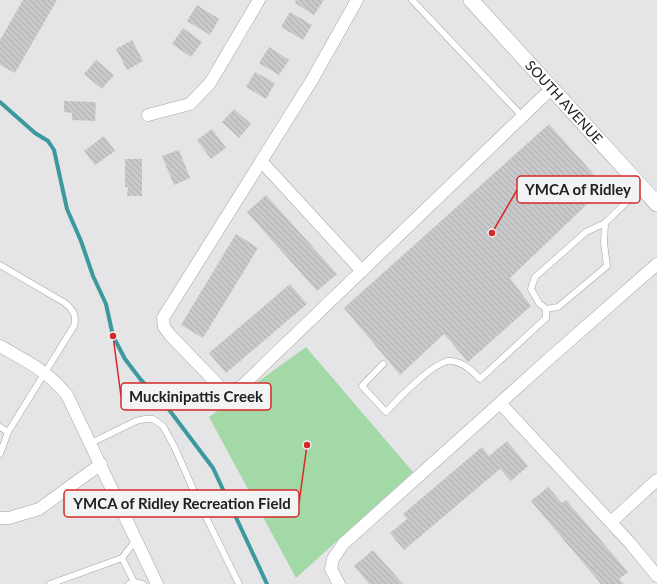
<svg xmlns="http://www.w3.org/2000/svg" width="657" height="584" font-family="Lato,sans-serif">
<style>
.green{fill:#a3d9a7}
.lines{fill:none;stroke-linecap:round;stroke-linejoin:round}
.stream{stroke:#3c999e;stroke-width:4}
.building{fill:url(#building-back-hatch)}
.service-casing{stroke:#a5a5a6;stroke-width:7}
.minor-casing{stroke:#a5a5a6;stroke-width:13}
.tertiary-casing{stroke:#a5a5a6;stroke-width:16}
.service{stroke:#fff;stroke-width:6}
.minor{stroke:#fff;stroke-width:12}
.tertiary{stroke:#fff;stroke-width:15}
.labels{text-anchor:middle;stroke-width:3.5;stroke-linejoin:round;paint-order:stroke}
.street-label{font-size:14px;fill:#212122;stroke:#f2f3f4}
.leader{fill:none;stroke:#d62828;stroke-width:1.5}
.callout-dot{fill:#d62828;stroke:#f2f3f4;stroke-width:1.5}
.callout{fill:#f2f3f4;stroke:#d62828;stroke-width:1.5}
.callout-label{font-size:15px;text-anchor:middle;font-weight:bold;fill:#212122}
</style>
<defs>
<pattern id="building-back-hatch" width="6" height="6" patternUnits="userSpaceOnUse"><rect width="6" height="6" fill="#c9c9cb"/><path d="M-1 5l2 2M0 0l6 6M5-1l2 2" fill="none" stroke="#acacae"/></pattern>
</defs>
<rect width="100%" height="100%" fill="#e5e5e7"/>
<path class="green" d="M306 347 413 472 296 578 209 417Z"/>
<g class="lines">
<path class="stream" d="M0 102 35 133 48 141 54 150 67 209 81 241 93 276 106 304 113 336 125 359 141 380 167 407 213 468 267 584"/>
</g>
<path class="building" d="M23 0H57L15 73 0 65V40Z
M296 0H324L314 15 295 3Z
M197 5 219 19 210 35 187 21Z
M290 12 312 25 303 40 281 27Z
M183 28 202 42 191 57 172 44Z
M132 40 143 61 127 70 116 49Z
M269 47 289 60 279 75 259 63Z
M96 60 114 75 102 89 84 74Z
M255 72 275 83 266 99 246 87Z
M64 101 96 102 95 121 72 120V113L64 112Z
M234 109 251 124 239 138 222 122Z
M549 124 605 187 510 278 531 306 468 362 444 334 400 375 344 308Z
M212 129 226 148 211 159 197 140Z
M104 136 115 151 95 165 84 151Z
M179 150 190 178 174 185 162 156Z
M125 159H142V196H127L128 187H125Z
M266 195 337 274 317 291 247 212Z
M236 234 258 248 203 338 181 325Z
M290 284 307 304 226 373 209 353Z
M507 441 528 466 511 481 500 469 404 550 390 533 407 519 403 514 482 447 489 456Z
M548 487 562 503 566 500 628 572 619 579 624 584H601L531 501Z
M373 550 403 584H369L354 566Z"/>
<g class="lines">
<g class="service-casing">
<path id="service" d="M412 0 522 116
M605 223 604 243 607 266 558 307 546 309 539 303 531 289 535 277 586 232 605 223 642 187
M0 265 65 303C73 310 77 315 74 326L8 432 0 454
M383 364 362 386 386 412C397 400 437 358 452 361 465 363 472 371 480 379L546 318V309
M0 427 8 432
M91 443 136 421 145 419H153L163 426 175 448 200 505 239 584
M122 558 134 582
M50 584 122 558 136 540
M129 584 134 582 143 584"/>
</g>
<g class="minor-casing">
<path id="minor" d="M357 0 312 80 163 318 164 327 170 335 223 390 234 391 243 385 552 88
M148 115 190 104 210 83 259 0
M261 161 362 271
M0 346C26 361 48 371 67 395L157 584
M500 403 630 543 657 576
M0 518H9L39 509 101 464
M611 522 657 480
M339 584 331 569 333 559 343 544 550 358 657 264"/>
</g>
<g class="tertiary-casing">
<g id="tertiary">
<path id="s1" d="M471 0 657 204"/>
</g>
</g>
<use href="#service" class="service"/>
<use href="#minor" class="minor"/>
<use href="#tertiary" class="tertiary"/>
</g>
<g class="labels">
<g class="street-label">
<text dy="5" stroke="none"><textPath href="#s1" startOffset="138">SOUTH AVENUE</textPath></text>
</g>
</g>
<path class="leader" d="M492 233L517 190M113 336L121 396M307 445L299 503"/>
<g class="callout-dot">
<circle cx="492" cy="233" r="4"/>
<circle cx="113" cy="336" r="4"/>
<circle cx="307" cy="445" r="4"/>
</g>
<g class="callout">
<rect x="517" y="176" width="123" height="27" rx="4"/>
<rect x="121" y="383" width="150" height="27" rx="4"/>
<rect x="64" y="490" width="235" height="27" rx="4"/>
</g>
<g class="callout-label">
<text x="578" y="195">YMCA of Ridley</text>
<text x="196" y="402">Muckinipattis Creek</text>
<text x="182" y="509">YMCA of Ridley Recreation Field</text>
</g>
</svg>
